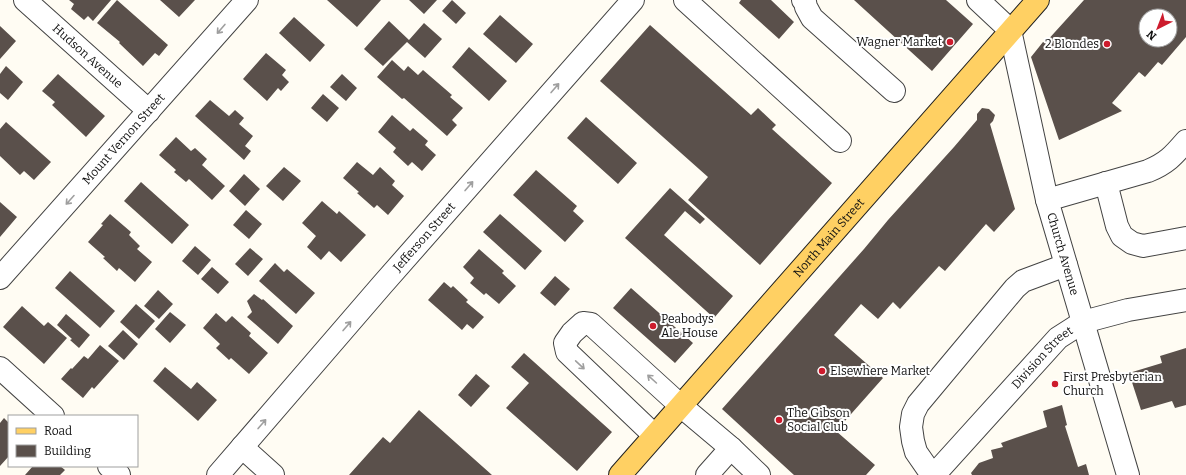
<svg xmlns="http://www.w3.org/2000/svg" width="1186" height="475" font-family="Bitter,serif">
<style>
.building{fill:#5a504b;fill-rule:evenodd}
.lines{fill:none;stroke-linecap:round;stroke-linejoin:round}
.minor-casing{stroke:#434343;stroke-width:24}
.major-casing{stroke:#212121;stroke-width:24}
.minor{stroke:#fff;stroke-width:22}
.major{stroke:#ffd063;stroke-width:22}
.oneway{stroke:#9f9f9f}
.poi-dot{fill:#cd1b2d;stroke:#fff;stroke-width:1.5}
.labels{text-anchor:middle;stroke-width:4;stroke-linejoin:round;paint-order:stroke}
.poi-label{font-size:12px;fill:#101010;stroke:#fff;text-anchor:start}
.street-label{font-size:12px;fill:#101010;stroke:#fff}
</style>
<rect width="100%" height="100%" fill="#fffcf3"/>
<path class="building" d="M69 0H111L93 21 88 16 84 20 71 9 74 4Z
M117 0 168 45 159 56 155 53 143 66 119 43 120 42 97 23Z
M160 0H195L179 17Z
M327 0H381L357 27Z
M409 0H437L424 14Z
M452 0 466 13 456 24 442 11Z
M741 0H771L794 22 779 39 739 3Z
M854 0H946L973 24 932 71Z
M1084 0H1186V37L1162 65 1158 62 1145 77 1139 72 1112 103 1122 111 1059 140 1031 57 1043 42 1045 43ZM1146 16H1170V40H1146Z
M500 15 533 44 516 63 483 34Z
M294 17 325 45 310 62 279 33Z
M389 21 409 40 424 23 442 39 425 58 407 42 383 66 364 49Z
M650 25 751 115 758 108 776 125 772 129 832 183 760 265 688 200 708 177 600 81Z
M0 26 16 41 0 59Z
M469 47 507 81 489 101 452 67Z
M266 53 286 70 282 75 289 82 281 91 278 88 267 101 243 79Z
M392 60 404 71 408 66 418 75 423 70 452 95 450 97 463 108 452 120 457 125 447 136 404 98 402 99 377 77Z
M6 66 23 82 8 100 0 93V74Z
M58 74 105 116 86 137 52 105 55 102 42 91Z
M342 74 357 88 346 101 330 87Z
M323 94 339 108 327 122 311 108Z
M210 100 229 116 235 110 244 118 239 124 253 136 245 146 251 151 244 160 195 116Z
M982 108 989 109 995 115 993 121 990 124 1015 209 994 232 986 224 945 271 939 266 900 309 893 302 878 319 861 304 834 335 883 378 836 431 875 465 866 475H794L722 409 864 249 888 220 954 147 977 120V114Z
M392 115 410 131 413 128 428 141 425 145 436 155 422 171 412 162 408 166 393 152 396 148 378 132Z
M586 117 637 163 618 184 567 138Z
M6 122 51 162 34 180 24 171 20 175 0 156V129Z
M176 137 191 151 195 148 207 159 202 165 225 186 212 200 189 179 186 182 174 172 176 170 159 155Z
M357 162 373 175 380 167 395 181 392 185 404 196 388 215 377 205 374 208 357 193 359 192 343 178Z
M284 167 301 181 283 201 266 186Z
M536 170 577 206 573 211 584 221 565 242 513 195Z
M244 174 260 189 245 206 229 191Z
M141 182 189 225 172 244 124 201Z
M670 188 705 219 700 224 685 211 664 235 733 296 714 318 625 238Z
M322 201 337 214 339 211 366 235 341 262 329 251 321 260 307 247 316 236 302 223Z
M0 202 17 217 0 237Z
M246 210 262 224 249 239 233 225Z
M110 214 131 232 129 235 140 246 137 249 152 262 135 282 119 268 117 271 103 258 105 257 88 242 103 225 101 224Z
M500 214 542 251 525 270 483 232Z
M195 246 211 260 198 275 182 261Z
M250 248 263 259 248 276 235 264Z
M479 249 504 271 502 273 516 286 499 304 486 293 484 295 470 283 474 278 463 267Z
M275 263 284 272 287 269 315 293 296 314 259 281Z
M212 267 229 282 218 294 201 279Z
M70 271 115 311 100 328 55 288Z
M555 276 570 289 555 306 540 293Z
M444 282 451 288 453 286 468 300 466 302 484 317 473 329 467 324 462 330 428 300Z
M631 288 693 343 675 363 613 308Z
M158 290 173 304 159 319 144 306Z
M254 294 262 300 263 299 293 326 278 344 247 317 252 312 247 301Z
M136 304 155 321 139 339 120 322Z
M22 306 44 326 48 322 67 338 44 364 3 327Z
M170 312 186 325 170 343 155 329Z
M216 313 226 322 232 316 251 333 249 336 268 353 249 374 231 358 229 360 216 348 220 344 203 328Z
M66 314 90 335 79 348 70 340 72 339 57 325Z
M123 330 138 344 124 360 108 346Z
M100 345 119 361 94 389 92 387 83 398 61 379 71 368 72 369 84 356 88 359Z
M1186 348V405L1175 408 1172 401 1141 410 1129 373 1162 363 1160 356Z
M524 353 612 432 577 471 506 408 529 383 511 367Z
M165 367 191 389 197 382 217 400 198 421 153 381Z
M476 374 490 386 471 407 458 395Z
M1062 405 1067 425 1065 426 1078 467 1086 464 1089 475H972L971 473 979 463 993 458 991 450 1003 447 1001 443 1047 427 1043 411Z
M419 410 492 475H349L383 437 390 443Z
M4 418 9 423V456L0 466V423Z
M33 466H60L65 470 60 475H25Z"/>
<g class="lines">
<g class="minor-casing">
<g id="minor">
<path id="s1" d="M25 0 149 111"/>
<path d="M685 0 840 141"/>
<path d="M803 0 805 2 806 7 812 18 894 91"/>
<path id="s2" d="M978 0 1010 30 1047 200 1128 475"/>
<path d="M1106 183 1117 226 1122 236 1132 243 1143 246 1186 238"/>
<path d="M1047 200 1148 171C1167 163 1173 156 1186 141"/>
<path id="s3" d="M0 278 247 0"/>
<path d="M0 368 53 416"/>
<path d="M654 435 567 352 565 343 572 333 583 323 591 324 681 406 731 448 759 475"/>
<path d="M242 447 273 475"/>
<path d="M109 466 119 475"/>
<path id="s4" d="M218 475 382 285 633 0"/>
<path d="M707 475 731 448"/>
<path d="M932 475 916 452 913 441 911 427 913 414 918 404 1015 288 1023 281 1066 265"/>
<path id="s5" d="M934 475 1058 338 1083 322 1128 310 1186 300"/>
</g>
</g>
<g class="major-casing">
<g id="major">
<path id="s6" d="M620 475 1038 0"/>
</g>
</g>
<use href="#minor" class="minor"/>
<use href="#major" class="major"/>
</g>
<defs><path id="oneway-shaft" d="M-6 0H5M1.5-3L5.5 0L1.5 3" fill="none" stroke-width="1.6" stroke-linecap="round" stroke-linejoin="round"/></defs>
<g class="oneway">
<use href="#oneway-shaft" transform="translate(221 29) rotate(131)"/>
<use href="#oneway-shaft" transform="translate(555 88) rotate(-49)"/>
<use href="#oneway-shaft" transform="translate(469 186) rotate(-49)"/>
<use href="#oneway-shaft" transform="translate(70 200) rotate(132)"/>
<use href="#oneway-shaft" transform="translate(347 326) rotate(-49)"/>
<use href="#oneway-shaft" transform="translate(580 365) rotate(43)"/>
<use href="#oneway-shaft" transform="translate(652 379) rotate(-138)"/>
<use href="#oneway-shaft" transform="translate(262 424) rotate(-49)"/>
</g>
<g class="poi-dot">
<circle cx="950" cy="42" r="4"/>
<circle cx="1107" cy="44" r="4"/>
<circle cx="653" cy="326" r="4"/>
<circle cx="822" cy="371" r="4"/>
<circle cx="1055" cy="384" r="4"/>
<circle cx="779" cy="420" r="4"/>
</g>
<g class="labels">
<g class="poi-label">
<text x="942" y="46" text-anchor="end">Wagner Market</text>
<text x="1099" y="48" text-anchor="end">2 Blondes</text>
<text x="661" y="323">Peabodys<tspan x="661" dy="14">Ale House</tspan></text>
<text x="830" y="375">Elsewhere Market</text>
<text x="1063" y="381">First Presbyterian<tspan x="1063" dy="14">Church</tspan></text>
<text x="787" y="417">The Gibson<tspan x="787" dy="14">Social Club</tspan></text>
</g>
<g class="street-label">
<text dy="4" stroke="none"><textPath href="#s1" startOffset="84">Hudson Avenue</textPath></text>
<text dy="4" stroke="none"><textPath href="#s3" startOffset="186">Mount Vernon Street</textPath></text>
<text dy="4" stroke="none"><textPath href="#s4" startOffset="315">Jefferson Street</textPath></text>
<text dy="4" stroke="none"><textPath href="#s6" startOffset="316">North Main Street</textPath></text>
<text dy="4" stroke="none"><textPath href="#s2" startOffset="274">Church Avenue</textPath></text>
<text dy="4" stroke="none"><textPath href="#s5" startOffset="160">Division Street</textPath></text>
</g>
</g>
<rect x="8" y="415" width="130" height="52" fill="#ffffff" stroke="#9f9f9f"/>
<rect x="16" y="428" width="20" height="6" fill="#ffd063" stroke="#9f9f9f"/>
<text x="44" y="435" font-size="12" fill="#101010">Road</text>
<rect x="16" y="445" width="20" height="12" fill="#5a504b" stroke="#9f9f9f"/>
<text x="44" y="455" font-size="12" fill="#101010">Building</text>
<g transform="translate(1158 28) rotate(222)"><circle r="19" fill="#ffffff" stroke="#9f9f9f"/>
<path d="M0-3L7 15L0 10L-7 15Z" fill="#cd1b2d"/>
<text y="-6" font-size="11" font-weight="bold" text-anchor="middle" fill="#101010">N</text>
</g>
</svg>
